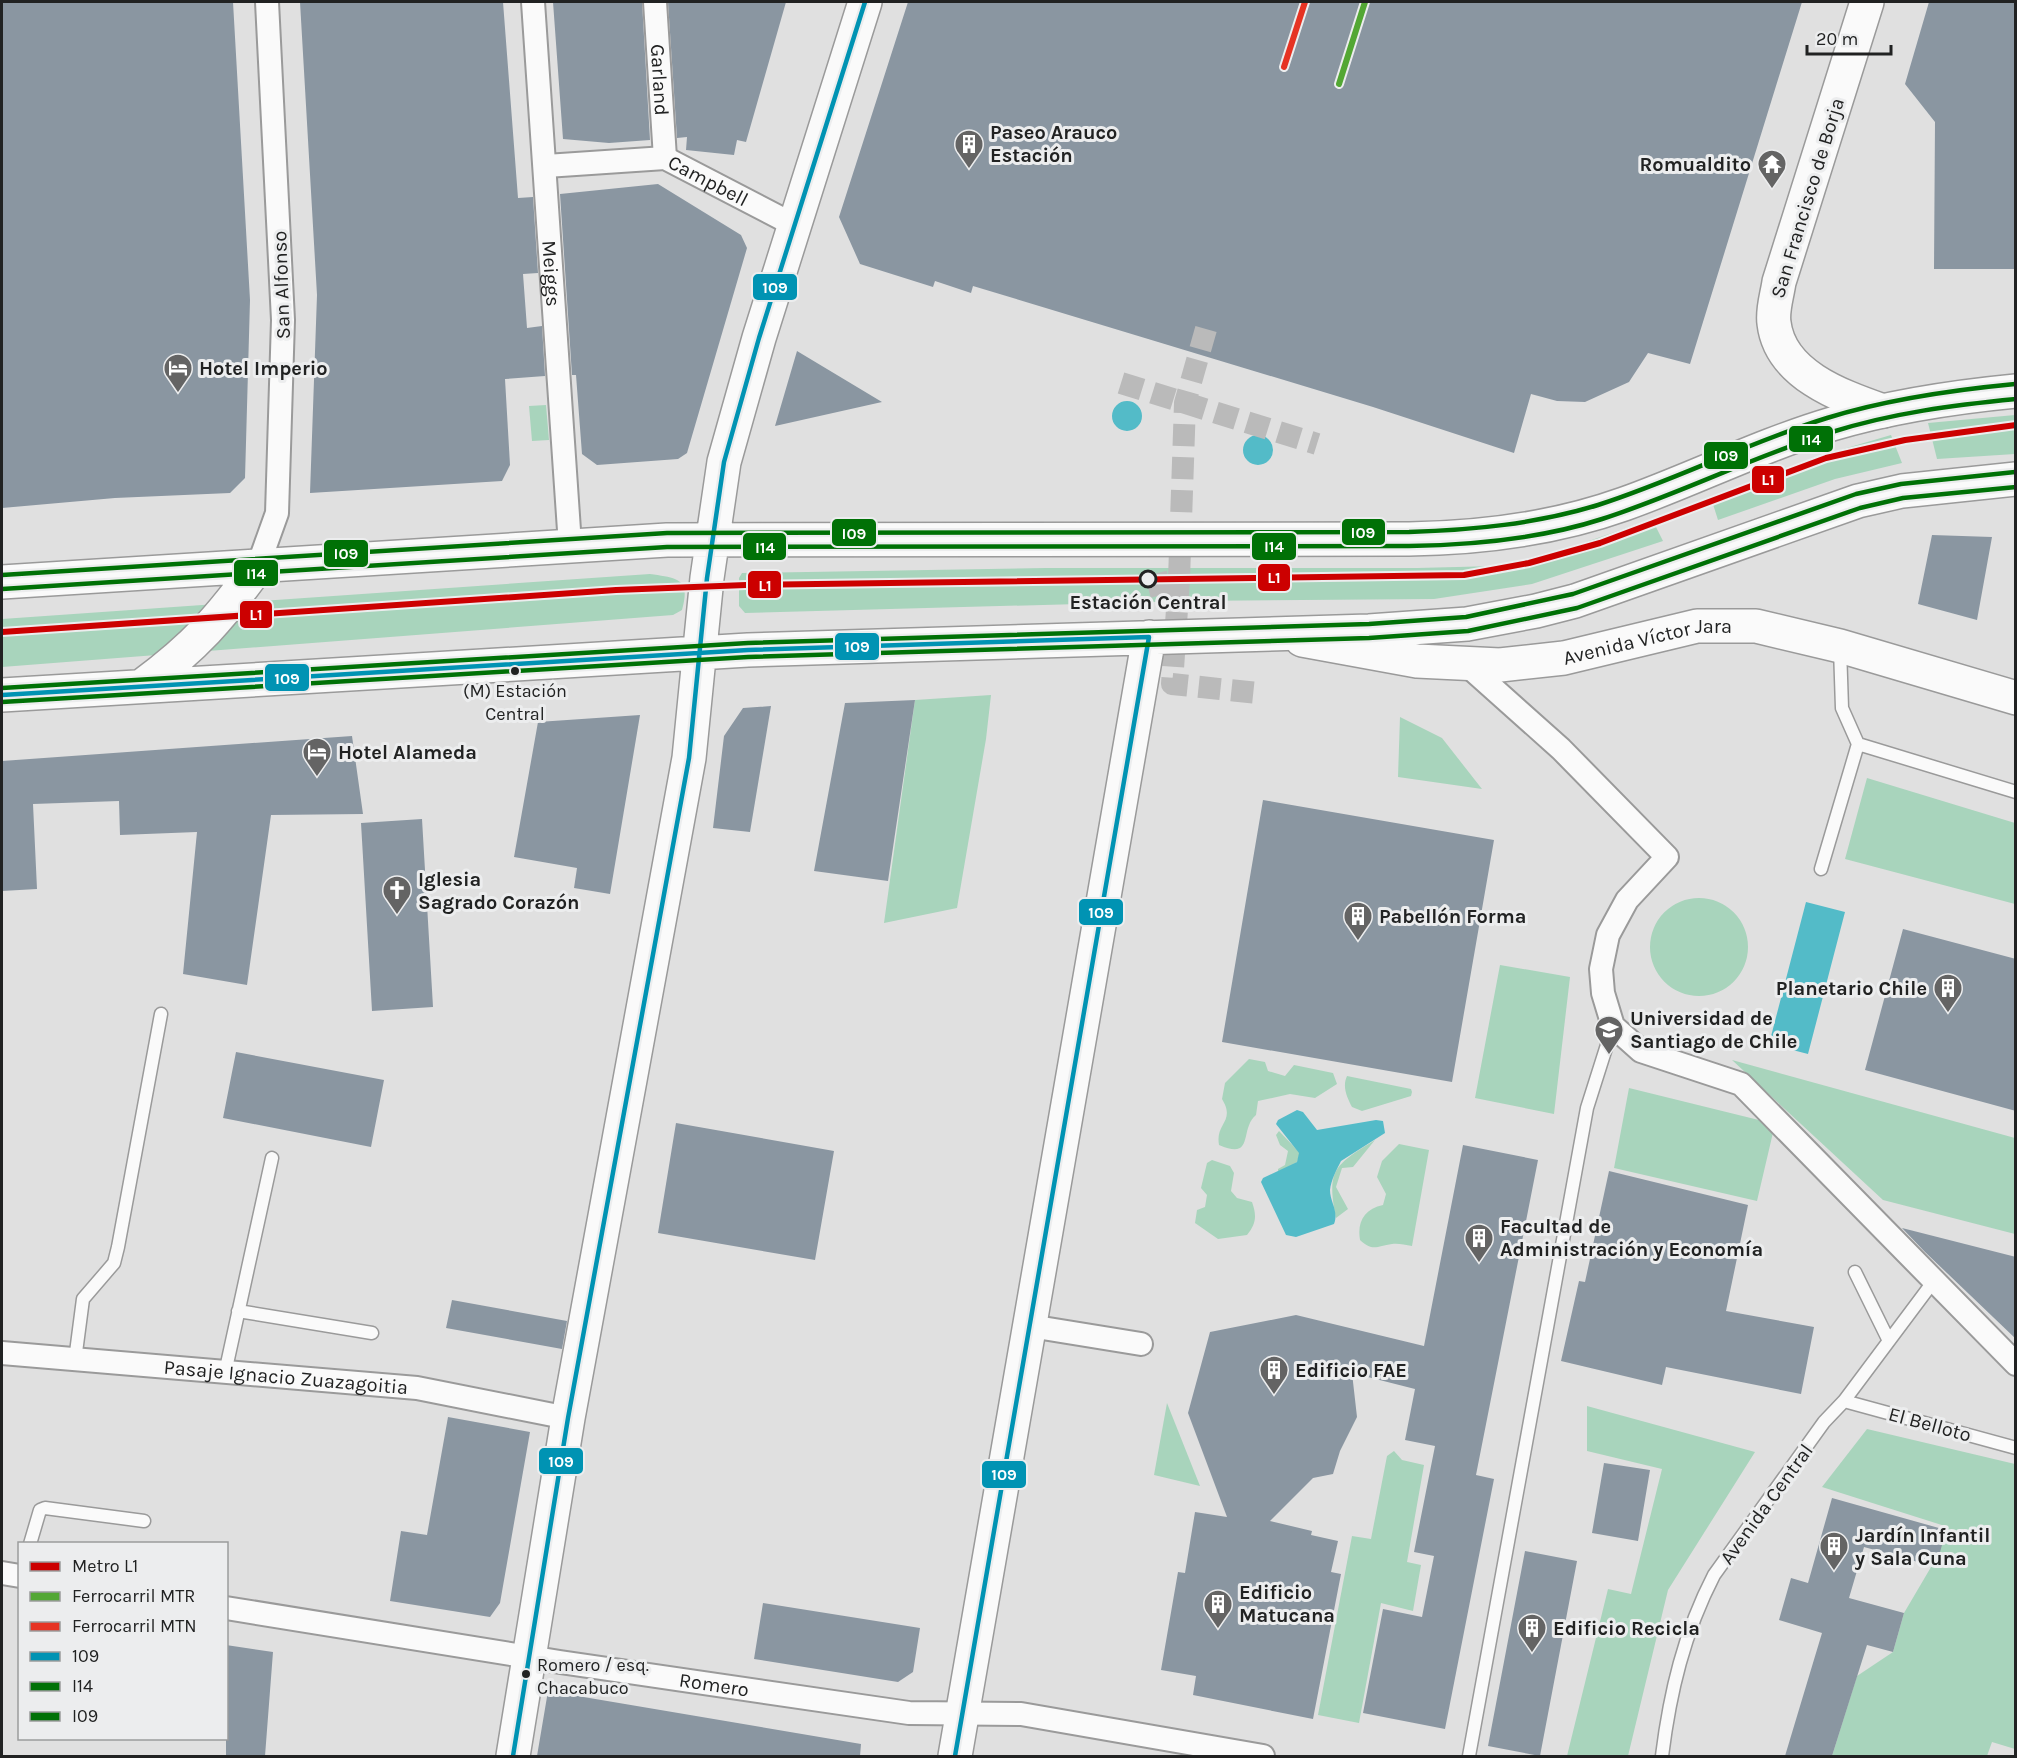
<svg xmlns="http://www.w3.org/2000/svg" width="2017" height="1758" font-family="Karla,sans-serif">
<style>
.green{fill:#a8d4bc}
.water{fill:#53bbc8}
.building{fill:#8a96a1}
.lines{fill:none;stroke-linecap:round;stroke-linejoin:round}
.street-tunnel{stroke:#bababa;stroke-width:22;stroke-dasharray:22 11;stroke-linecap:butt}
.lane-casing{stroke:#9a9a9a;stroke-width:15}
.street-casing{stroke:#9a9a9a;stroke-width:26}
.secondary-casing{stroke:#9a9a9a;stroke-width:36}
.primary-casing{stroke:#9a9a9a;stroke-width:36}
.lane{stroke:#fafafa;stroke-width:12}
.street{stroke:#fafafa;stroke-width:22}
.secondary{stroke:#fafafa;stroke-width:33}
.primary{stroke:#fafafa;stroke-width:33}
.bus-1-casing{stroke:#ecedee;stroke-width:9}
.bus-2-casing{stroke:#ecedee;stroke-width:9}
.bus-3-casing{stroke:#ecedee;stroke-width:9}
.bus-1{stroke:#0093b3;stroke-width:4.5}
.bus-2{stroke:#007106;stroke-width:4.5}
.bus-3{stroke:#007106;stroke-width:4.5}
.rail-1-casing{stroke:#ecedee;stroke-width:10}
.rail-2-casing{stroke:#ecedee;stroke-width:10}
.rail-1{stroke:#53a734;stroke-width:6}
.rail-2{stroke:#e63323;stroke-width:6}
.metro-1-casing{stroke:#ecedee;stroke-width:10}
.metro-1{stroke:#c00;stroke-width:6}
.stop-dot{fill:#ecedee;stroke:#212222;stroke-width:3}
.bus-dot{fill:#212222;stroke:#ecedee;stroke-width:2}
.labels{text-anchor:middle;stroke-width:6;stroke-linejoin:round;paint-order:stroke}
.bus-label{font-size:18px;fill:#212222;stroke:#ecedee}
.street-label{font-size:20px;fill:#212222;stroke:#ecedee}
.poi-label{font-size:20px;font-weight:bold;fill:#212222;stroke:#ecedee;text-anchor:start}
.stop-label{font-size:20px;font-weight:bold;fill:#212222;stroke:#ecedee}
.line-badge{stroke:#ecedee;stroke-width:2}
.badge-label{font-size:16px;text-anchor:middle;font-weight:bold;fill:#fff}
</style>
<rect width="100%" height="100%" fill="#e0e0e0"/>
<path class="green" d="M546 405 549 440 532 441 529 406Z
M2015 415V454L1937 459 1928 423Z
M1891 435 1902 463 1835 479 1718 520 1711 498 1840 450Z
M1652 519 1663 541 1532 584 1434 599 1188 601 745 613 739 606V578L742 573 1046 568H1417L1496 566 1546 556Z
M650 574C677 578 691 578 682 610L673 615 2 667V619Z
M991 695 986 739 957 908 884 923 915 700Z
M1400 717 1442 738 1482 789 1398 777Z
M1867 778 2015 823V904L1845 859Z
M1650 947a49 49 0 1 1 98 0a49 49 0 1 1-98 0Z
M1500 965 1570 977 1554 1114 1475 1098Z
M1249 1059 1265 1062 1268 1071 1285 1076 1294 1065 1333 1073 1337 1084 1315 1098 1290 1094 1258 1101 1256 1115C1239 1129 1255 1161 1219 1145 1215 1123 1236 1122 1222 1099L1225 1083Z
M1732 1060 2015 1138V1234L1883 1200Z
M1347 1076 1411 1089 1412 1092 1411 1096 1362 1111 1352 1107C1347 1097 1342 1087 1347 1076Z
M1629 1088 1775 1124 1757 1201 1614 1168Z
M1279 1131 1300 1153 1297 1162 1278 1172V1169L1285 1165 1288 1151 1280 1145 1276 1135Z
M1375 1140 1353 1167 1342 1168 1336 1187 1348 1209 1336 1218C1326 1169 1335 1165 1375 1140Z
M1399 1144 1429 1150 1412 1246C1405 1245 1398 1243 1392 1244 1377 1246 1373 1252 1360 1240 1357 1222 1364 1209 1383 1205L1386 1194 1377 1177 1382 1161Z
M1212 1160 1230 1166 1234 1173 1231 1191 1237 1198 1252 1202C1257 1216 1256 1224 1247 1235L1218 1239 1195 1223 1197 1210 1205 1207 1207 1195 1201 1188 1207 1163Z
M1167 1403 1200 1486 1154 1475Z
M1587 1406 1755 1452 1668 1590 1628 1756H1567L1608 1589 1631 1594 1662 1469 1587 1451Z
M1867 1429 2015 1464V1749L1992 1742 1987 1756H1832L1857 1676 1893 1652 1904 1613 1934 1562 1948 1527 1822 1487Z
M1394 1451 1402 1460 1424 1465 1407 1562 1421 1565 1413 1611 1381 1603 1359 1723 1318 1715 1352 1536 1371 1539 1387 1456Z"/>
<path class="water" d="M1112 416a15 15 0 1 1 30 0a15 15 0 1 1-30 0Z
M1243 450a15 15 0 1 1 30 0a15 15 0 1 1-30 0Z
M1806 902 1845 912 1808 1054 1769 1044Z
M1297 1110 1303 1112 1317 1130 1376 1120 1383 1121 1385 1133 1341 1161C1337 1169 1331 1180 1330 1190 1330 1202 1339 1211 1334 1224L1296 1237 1286 1235 1261 1182 1263 1178 1297 1162 1299 1153 1276 1124 1278 1120Z"/>
<path class="building" d="M2 2H233L250 300 245 478 230 493 115 498 2 508Z
M300 2H503L518 198 533 197 538 273 523 274 527 328 542 326 545 376 505 379 510 465 502 481 310 493 317 295Z
M553 2H642L650 140 609 143 563 139Z
M668 2H786L746 142 737 140 734 155 686 150 687 137 677 138Z
M908 2H1802L1690 364 1648 353 1629 382 1585 402 1557 401 1531 394 1514 453 1373 407 973 286 971 293 935 281 933 287 860 264 839 217Z
M1929 2H2016V269H1934L1935 122 1905 84Z
M658 184 741 235 747 248 687 453 678 459 597 465 582 454 576 375H572L560 194Z
M797 351 882 402 775 426Z
M1932 535 1992 537 1977 620 1918 604Z
M915 700 888 881 814 871 845 703Z
M771 706 750 832 713 828 724 736 743 708Z
M640 715 610 894 574 888 577 868 514 857 538 722Z
M352 736 363 814 271 815 247 985 183 974 197 832 120 835 119 801 33 804 37 889 2 891V761Z
M1263 800 1494 840 1452 1082 1222 1042Z
M422 819 433 1007 372 1011 361 823Z
M1903 929 2016 959V1111L1865 1070Z
M236 1052 384 1080 371 1147 223 1118Z
M676 1123 834 1151 815 1260 658 1233Z
M1463 1145 1538 1160 1476 1475 1494 1479 1445 1729 1363 1713 1383 1609 1422 1617 1434 1556 1414 1552 1435 1446 1405 1440 1415 1389 1352 1373 1357 1417 1340 1451 1333 1474 1313 1478 1270 1521 1312 1531 1311 1535 1338 1541 1331 1572 1341 1574 1313 1719 1193 1695 1196 1676 1161 1670 1178 1572 1185 1573 1195 1512 1227 1517 1188 1413 1210 1332 1296 1315 1424 1346Z
M1609 1171 1748 1205 1726 1311 1814 1327 1801 1394 1666 1367 1662 1385 1561 1361 1579 1281 1585 1282Z
M1902 1228 2016 1257V1339L1925 1252Z
M452 1300 567 1321 562 1349 446 1328Z
M448 1417 530 1432 500 1603 490 1617 390 1601 401 1531 427 1535Z
M1604 1463 1650 1470 1638 1541 1592 1533Z
M1832 1498 1946 1530 1936 1567 1864 1547 1849 1598 1904 1613 1893 1652 1867 1645 1832 1756H1785L1822 1633 1779 1620 1791 1578 1808 1583Z
M1525 1551 1577 1561 1540 1756 1488 1746Z
M763 1603 920 1628 913 1672 898 1682 754 1659Z
M226 1645 273 1652 265 1756H226Z
M548 1691 861 1744 860 1756H537Z"/>
<g class="lines">
<path class="street-tunnel" d="M1121 383 1317 444
M1179 579 1172 684 1258 693
M1148 587 1179 579 1185 403 1206 329"/>
<g class="lane-casing">
<path id="lane" d="M1858 744 2016 792
M1821 869 1858 744 1842 708 1840 648
M1855 1272 1888 1339
M238 1311 372 1333
M75 1360 83 1299 114 1263 118 1247 161 1014
M225 1373 272 1158
M1844 1401 2016 1448
M30 1544 40 1510 45 1508 144 1521
M1469 1756 1587 1108 1613 1026
M1662 1756C1670 1692 1684 1633 1714 1575L1824 1422 1844 1401 1933 1282"/>
</g>
<g class="street-casing">
<g id="street">
<path id="s1" d="M533 2 570 545"/>
<path id="s2" d="M655 2 665 158"/>
<path id="s3" d="M546 166 665 158 794 225"/>
<path d="M258 566 277 513 283 320 267 2"/>
<path d="M1467 665 1561 749 1667 857 1627 900 1608 935 1601 969 1603 993 1613 1026 1641 1051 1741 1084 2016 1364"/>
<path d="M1030 1326 1141 1344"/>
<path id="s4" d="M2 1353 417 1388 568 1418"/>
<path d="M2 1573 20 1576"/>
<path id="s5" d="M226 1608 560 1662 909 1713 1021 1714 1263 1756"/>
</g>
</g>
<g class="secondary-casing">
<g id="secondary">
<path d="M1867 2 1779 282C1777 296 1772 310 1774 323 1780 375 1841 396 1883 411"/>
<path id="s6" d="M1302 640 1417 661 1500 665 1564 658 1697 626H1756L1840 646 2016 698"/>
</g>
</g>
<g class="primary-casing">
<path id="primary" d="M2 582 667 540 1409 539C1483 538 1554 529 1624 504 1694 479 1761 445 1832 424 1892 406 1954 397 2016 391
M143 685C195 647 221 617 258 566
M2 695 748 650 1369 631 1467 624 1536 611 1575 601 1858 501 1902 491 2016 479
M513 1756 568 1418 689 758 707 578 724 462 759 338 865 2
M955 1756 1149 637"/>
</g>
<use href="#lane" class="lane"/>
<use href="#street" class="street"/>
<use href="#secondary" class="secondary"/>
<use href="#primary" class="primary"/>
<g class="bus-1-casing">
<path id="bus-1" d="M2 695 748 650 1149 637 955 1756
M513 1756 568 1418 689 758 707 578 724 462 759 338 865 2"/>
</g>
<g class="bus-2-casing">
<path id="bus-2" d="M2 589 667 547 1409 546C1474 545 1540 539 1602 519 1680 494 1754 456 1832 432 1892 413 1954 405 2016 399
M2 702 748 657 1369 638 1468 631 1577 608 1860 508 1903 498 2016 487"/>
</g>
<g class="bus-3-casing">
<path id="bus-3" d="M2 575 667 533 1409 532C1473 530 1536 524 1598 505 1676 480 1749 442 1827 418 1888 399 1952 390 2015 384
M2 688 748 643 1369 624 1466 617 1573 594 1856 494 1901 484 2015 472"/>
</g>
<use href="#bus-1" class="bus-1"/>
<use href="#bus-2" class="bus-2"/>
<use href="#bus-3" class="bus-3"/>
<g class="rail-1-casing">
<path id="rail-1" d="M1339 84 1365 2"/>
</g>
<g class="rail-2-casing">
<path id="rail-2" d="M1284 67 1305 2"/>
</g>
<use href="#rail-1" class="rail-1"/>
<use href="#rail-2" class="rail-2"/>
<g class="metro-1-casing">
<path id="metro-1" d="M2 632 616 590 746 585 1464 575 1529 563 1600 543 1826 458 1905 440 2016 425"/>
</g>
<use href="#metro-1" class="metro-1"/>
</g>
<defs>
<g id="building-pin" transform="scale(1.5)"><path d="M0 17L-7.5 6A9.5 9.5 0 1 1 7.5 6Z" fill="#646464" stroke="#ecedee"/><path d="M-4-6H4V6H1V3H-1V6H-4ZM-2.5-4.3h1.7v1.8h-1.7ZM.8-4.3h1.7v1.8H.8ZM-2.5-1h1.7V.8h-1.7ZM.8-1h1.7V.8H.8Z" fill="#fff"/></g>
<g id="temple-pin" transform="scale(1.5)"><path d="M0 17L-7.5 6A9.5 9.5 0 1 1 7.5 6Z" fill="#646464" stroke="#ecedee"/><path d="M0-6L5-2H3V0L6.5 2.5H4V6H1.5V3h-3V6H-4V2.5H-6.5L-3 0V-2H-5Z" fill="#fff"/></g>
<g id="hotel-pin" transform="scale(1.5)"><path d="M0 17L-7.5 6A9.5 9.5 0 1 1 7.5 6Z" fill="#646464" stroke="#ecedee"/><path d="M-6-4.5h1.5V1H6V5H4.5V3h-9V5H-6ZM-4 0a1.8 1.8 0 1 1 3.6 0ZM.5 0V-2.5h3Q6-2.5 6 0Z" fill="#fff"/></g>
<g id="church-pin" transform="scale(1.5)"><path d="M0 17L-7.5 6A9.5 9.5 0 1 1 7.5 6Z" fill="#646464" stroke="#ecedee"/><path d="M-1.2-6h2.4v3.5h3.3v2.4h-3.3V6h-2.4V-.1h-3.3v-2.4h3.3Z" fill="#fff"/></g>
<g id="university-pin" transform="scale(1.5)"><path d="M0 17L-7.5 6A9.5 9.5 0 1 1 7.5 6Z" fill="#646464" stroke="#ecedee"/><path d="M0-5L7-2L0 1L-7-2ZM-4 1L0 2.5L4 1V4Q0 6-4 4Z" fill="#fff"/></g>
</defs>
<g fill-rule="evenodd">
<use href="#building-pin" x="969" y="144"/>
<use href="#temple-pin" x="1772" y="164"/>
<use href="#hotel-pin" x="178" y="368"/>
<use href="#hotel-pin" x="317" y="752"/>
<use href="#church-pin" x="397" y="890"/>
<use href="#building-pin" x="1358" y="916"/>
<use href="#building-pin" x="1948" y="988"/>
<use href="#university-pin" x="1609" y="1030"/>
<use href="#building-pin" x="1479" y="1238"/>
<use href="#building-pin" x="1274" y="1370"/>
<use href="#building-pin" x="1834" y="1546"/>
<use href="#building-pin" x="1218" y="1604"/>
<use href="#building-pin" x="1532" y="1628"/>
</g>
<circle class="stop-dot" cx="1148" cy="579" r="8"/>
<g class="bus-dot">
<circle cx="515" cy="671" r="5"/>
<circle cx="526" cy="1674" r="5"/>
</g>
<g class="labels">
<g class="bus-label">
<text x="515" y="697">(M) Estación<tspan x="515" dy="23">Central</tspan></text>
<text x="537" y="1671" text-anchor="start">Romero / esq.<tspan x="537" dy="23">Chacabuco</tspan></text>
</g>
<g class="street-label">
<text dy="7" stroke="none"><textPath href="#s2" startOffset="78">Garland</textPath></text>
<text dy="7" stroke="none"><textPath href="#s3" startOffset="168">Campbell</textPath></text>
<text transform="translate(1807 198) rotate(-73)" y="7">San Francisco de Borja</text>
<text dy="7" stroke="none"><textPath href="#s1" startOffset="272">Meiggs</textPath></text>
<text transform="translate(281 285) rotate(-92)" y="7">San Alfonso</text>
<text dy="7" stroke="none"><textPath href="#s6" startOffset="350">Avenida Víctor Jara</textPath></text>
<text dy="7" stroke="none"><textPath href="#s4" startOffset="285">Pasaje Ignacio Zuazagoitia</textPath></text>
<text transform="translate(1930 1424) rotate(15)" y="7">El Belloto</text>
<text transform="translate(1766 1504) rotate(-54)" y="7">Avenida Central</text>
<text dy="7" stroke="none"><textPath href="#s5" startOffset="494">Romero</textPath></text>
</g>
<g class="poi-label">
<text x="990" y="139">Paseo Arauco<tspan x="990" dy="23">Estación</tspan></text>
<text x="1751" y="171" text-anchor="end">Romualdito</text>
<text x="199" y="375">Hotel Imperio</text>
<text x="338" y="759">Hotel Alameda</text>
<text x="418" y="886">Iglesia<tspan x="418" dy="23">Sagrado Corazón</tspan></text>
<text x="1379" y="923">Pabellón Forma</text>
<text x="1927" y="995" text-anchor="end">Planetario Chile</text>
<text x="1630" y="1025">Universidad de<tspan x="1630" dy="23">Santiago de Chile</tspan></text>
<text x="1500" y="1233">Facultad de<tspan x="1500" dy="23">Administración y Economía</tspan></text>
<text x="1295" y="1377">Edificio FAE</text>
<text x="1855" y="1542">Jardín Infantil<tspan x="1855" dy="23">y Sala Cuna</tspan></text>
<text x="1239" y="1599">Edificio<tspan x="1239" dy="23">Matucana</tspan></text>
<text x="1553" y="1635">Edificio Recicla</text>
</g>
<g class="stop-label">
<text x="1148" y="609">Estación Central</text>
</g>
</g>
<g class="line-badge">
<rect x="752" y="273" width="46" height="28" rx="6" fill="#0093b3"/>
<rect x="1788" y="425" width="46" height="28" rx="6" fill="#007106"/>
<rect x="1703" y="441" width="46" height="29" rx="6" fill="#007106"/>
<rect x="1751" y="465" width="34" height="29" rx="6" fill="#c00"/>
<rect x="1341" y="518" width="45" height="28" rx="6" fill="#007106"/>
<rect x="831" y="518" width="46" height="29" rx="6" fill="#007106"/>
<rect x="1251" y="532" width="46" height="29" rx="6" fill="#007106"/>
<rect x="742" y="532" width="45" height="29" rx="6" fill="#007106"/>
<rect x="323" y="539" width="46" height="29" rx="6" fill="#007106"/>
<rect x="233" y="559" width="46" height="28" rx="6" fill="#007106"/>
<rect x="1257" y="563" width="34" height="29" rx="6" fill="#c00"/>
<rect x="747" y="570" width="35" height="29" rx="6" fill="#c00"/>
<rect x="239" y="600" width="34" height="29" rx="6" fill="#c00"/>
<rect x="834" y="632" width="46" height="29" rx="6" fill="#0093b3"/>
<rect x="264" y="663" width="46" height="29" rx="6" fill="#0093b3"/>
<rect x="1078" y="898" width="46" height="28" rx="6" fill="#0093b3"/>
<rect x="538" y="1447" width="46" height="28" rx="6" fill="#0093b3"/>
<rect x="981" y="1460" width="46" height="29" rx="6" fill="#0093b3"/>
</g>
<g class="badge-label">
<text x="775" y="293">109</text>
<text x="1811" y="445">I14</text>
<text x="1726" y="461">I09</text>
<text x="1768" y="485">L1</text>
<text x="1363" y="538">I09</text>
<text x="854" y="539">I09</text>
<text x="1274" y="552">I14</text>
<text x="765" y="553">I14</text>
<text x="346" y="559">I09</text>
<text x="256" y="579">I14</text>
<text x="1274" y="583">L1</text>
<text x="765" y="591">L1</text>
<text x="256" y="620">L1</text>
<text x="857" y="652">109</text>
<text x="287" y="684">109</text>
<text x="1101" y="918">109</text>
<text x="561" y="1467">109</text>
<text x="1004" y="1480">109</text>
</g>
<rect width="2017" height="1758" fill="none" stroke="#212222" stroke-width="6"/>
<rect x="18" y="1542" width="210" height="198" fill="#ecedee" stroke="#9b9c9c" stroke-width="1.5"/>
<rect x="30" y="1562" width="30" height="9" fill="#cc0000" stroke="#9b9c9c" stroke-width="1.5"/>
<text x="72" y="1572" font-size="18" fill="#212222">Metro L1</text>
<rect x="30" y="1592" width="30" height="9" fill="#53a734" stroke="#9b9c9c" stroke-width="1.5"/>
<text x="72" y="1602" font-size="18" fill="#212222">Ferrocarril MTR</text>
<rect x="30" y="1622" width="30" height="9" fill="#e63323" stroke="#9b9c9c" stroke-width="1.5"/>
<text x="72" y="1632" font-size="18" fill="#212222">Ferrocarril MTN</text>
<rect x="30" y="1652" width="30" height="9" fill="#0093b3" stroke="#9b9c9c" stroke-width="1.5"/>
<text x="72" y="1662" font-size="18" fill="#212222">109</text>
<rect x="30" y="1682" width="30" height="9" fill="#007106" stroke="#9b9c9c" stroke-width="1.5"/>
<text x="72" y="1692" font-size="18" fill="#212222">I14</text>
<rect x="30" y="1712" width="30" height="9" fill="#007106" stroke="#9b9c9c" stroke-width="1.5"/>
<text x="72" y="1722" font-size="18" fill="#212222">I09</text>
<path d="M1807 45v9h84v-9" fill="none" stroke="#212222" stroke-width="3"/>
<text x="1816" y="45" font-size="18" fill="#212222" stroke="#ecedee" stroke-width="4.5" paint-order="stroke">20 m</text>
</svg>
